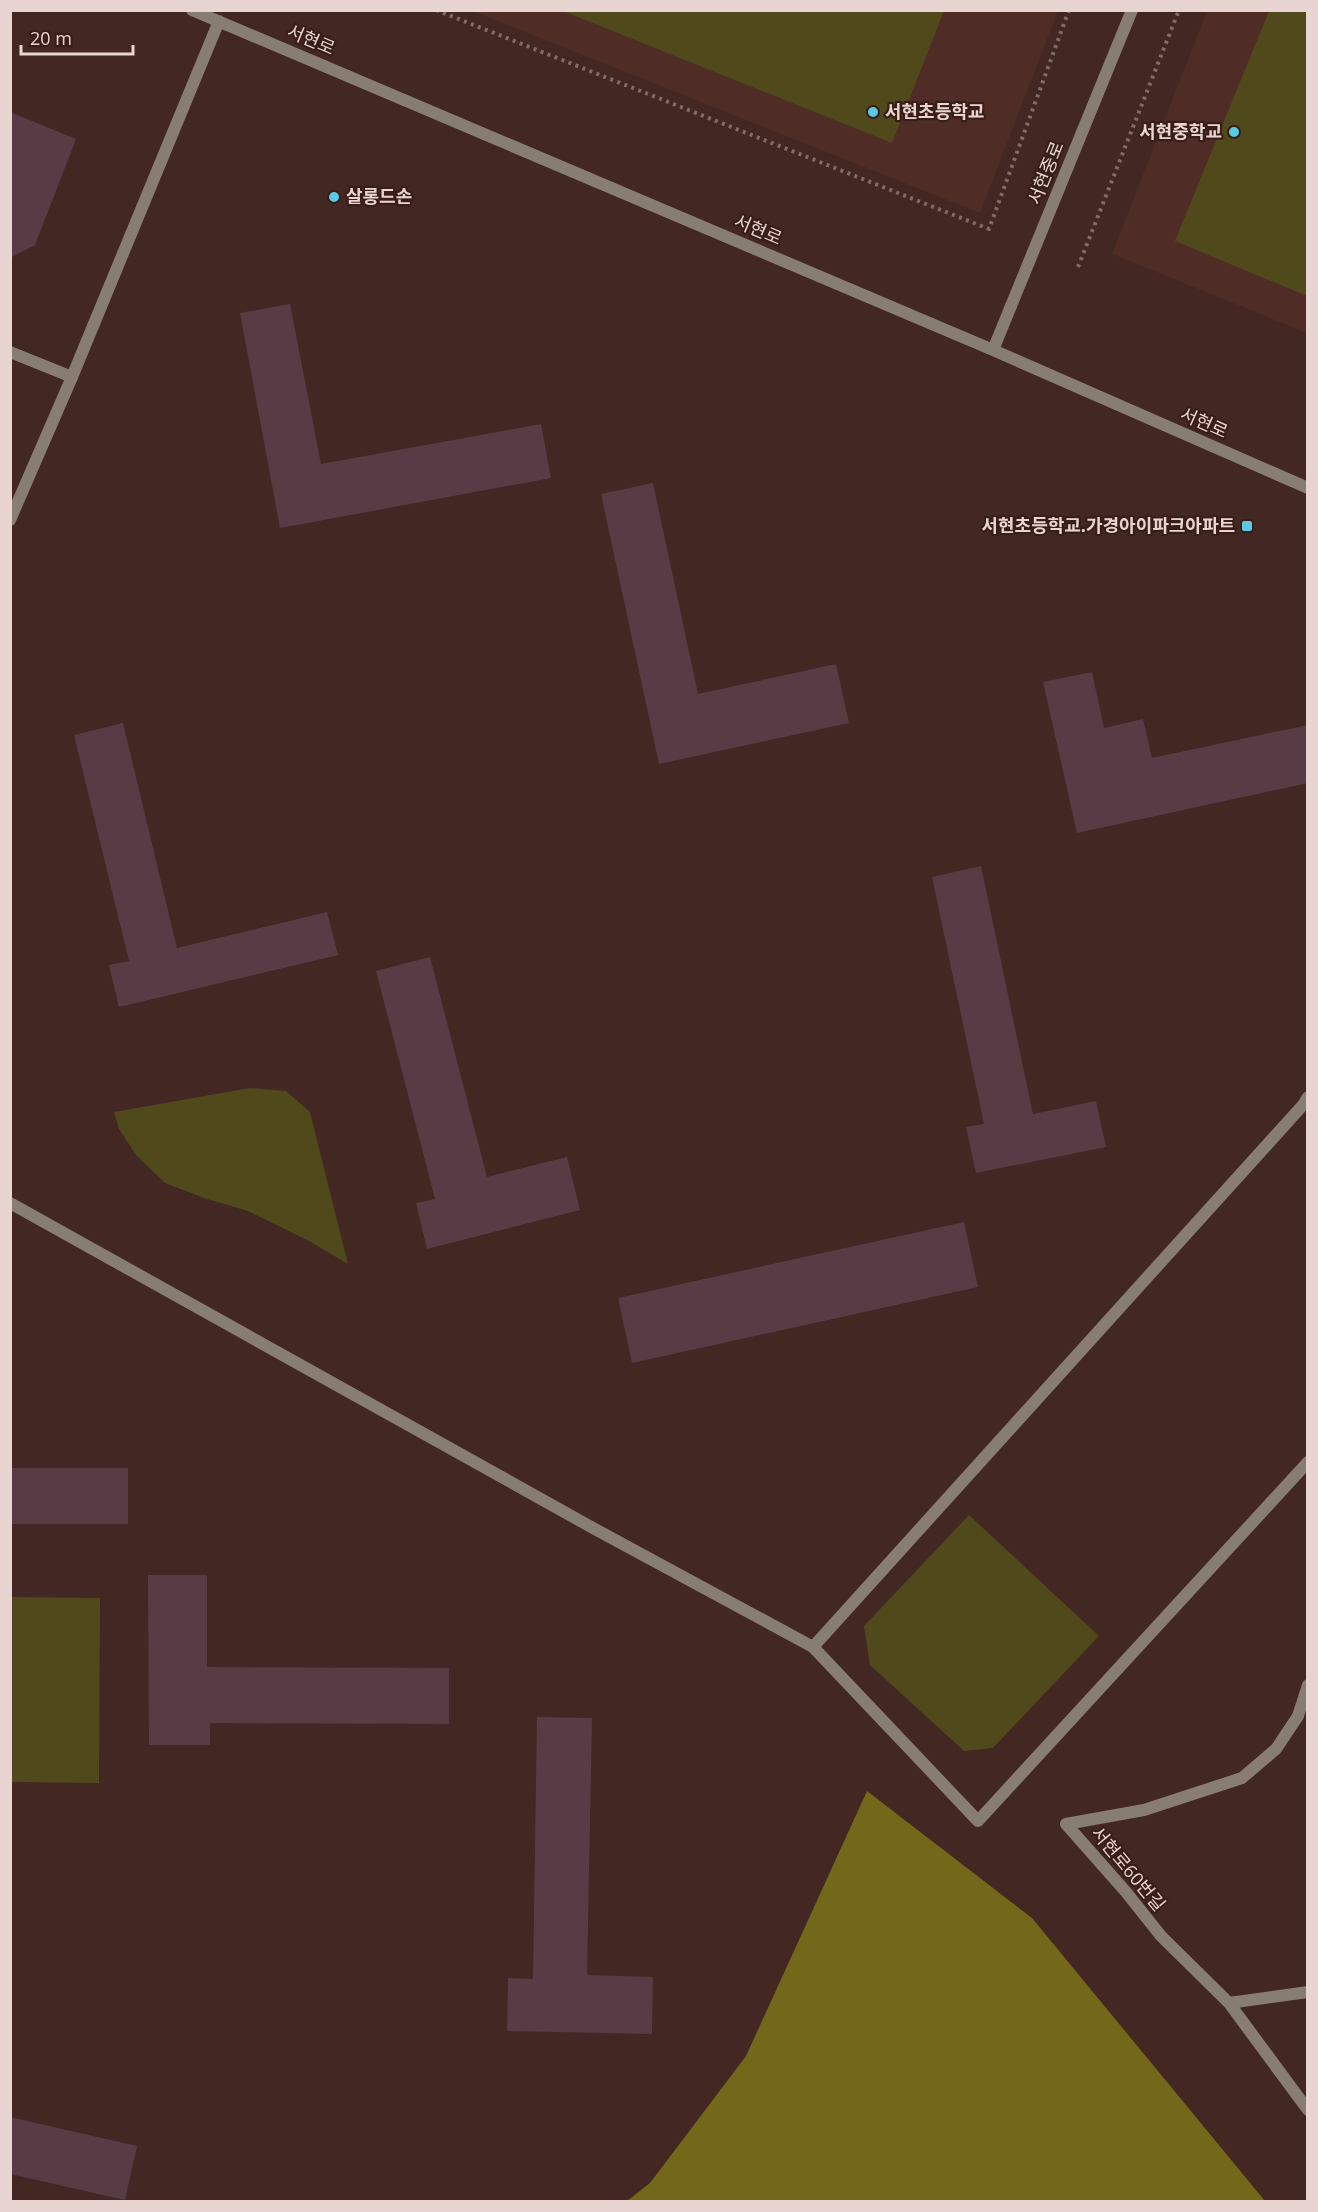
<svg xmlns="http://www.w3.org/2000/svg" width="1318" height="2212" font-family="'Open Sans','Noto Sans KR',sans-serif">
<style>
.built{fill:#4f2d26}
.green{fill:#50491b}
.forest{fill:#736719}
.building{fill:#583c45}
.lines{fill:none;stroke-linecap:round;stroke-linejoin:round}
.path{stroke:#826a66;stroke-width:4;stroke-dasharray:3 4.5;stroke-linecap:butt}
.minor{stroke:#877d73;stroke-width:12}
.tertiary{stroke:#877d73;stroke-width:12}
.poi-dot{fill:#5bc8e6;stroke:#381d18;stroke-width:2}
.labels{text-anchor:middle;stroke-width:4.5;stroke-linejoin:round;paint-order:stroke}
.street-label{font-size:18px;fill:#e8d5d1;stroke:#381d18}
.poi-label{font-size:18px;font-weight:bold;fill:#e8d5d1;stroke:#381d18;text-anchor:start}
</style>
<rect width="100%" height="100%" fill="#422722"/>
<path class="built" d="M472 11H1058L980 213Z
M1207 11H1307V333L1112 254Z"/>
<path class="green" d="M563 11H944L892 143Z
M1269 11H1307V296L1175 241Z
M250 1088 286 1091 310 1112 348 1264 309 1241 248 1211 207 1199 165 1183 136 1155 119 1129 114 1112Z
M969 1515 1099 1636 993 1748 964 1751 870 1665 864 1626Z
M11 1597 100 1598 99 1783 11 1782Z"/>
<path class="forest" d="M867 1791 1032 1918 1265 2201H627L650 2183 746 2056Z"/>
<path class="building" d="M10 112 76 139 35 245 10 258Z
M290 304 321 464 541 424 551 478 280 528 240 313Z
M653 483 698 694 836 664 849 723 659 764 601 494Z
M1092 672 1104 728 1143 719 1152 758 1308 725V783L1077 833 1043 682Z
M123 723 177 948 327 912 338 955 119 1007 109 965 129 961 74 735Z
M981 866 1033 1114 1096 1101 1106 1147 976 1173 966 1127 984 1124 932 877Z
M430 957 487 1177 567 1157 580 1210 427 1249 416 1203 435 1199 376 971Z
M964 1222 978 1287 632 1363 618 1298Z
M10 1468H128V1524H10Z
M148 1575H207V1667L449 1668V1724L210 1723V1745H149Z
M537 1717 592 1718 587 1975 653 1977 652 2034 507 2031 508 1978 533 1979Z
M10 2117 137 2146 125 2200 10 2174Z"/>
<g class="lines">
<path class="path" d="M436 10 989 229 1069 10
M1078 267 1179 10"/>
<path class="minor" d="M10 352 72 377
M10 1203 593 1528 813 1647 1303 1105 1308 1097
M813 1647 978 1821 1308 1462
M1308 1685 1298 1716 1276 1749 1242 1778 1144 1810 1066 1824 1126 1892 1161 1936 1229 2003 1308 2110
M1229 2003 1308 1992"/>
<path class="tertiary" d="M192 10 993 350 1308 488
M993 350 1132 10
M10 520 72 377 219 21"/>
</g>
<g class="poi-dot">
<circle cx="873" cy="112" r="6"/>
<circle cx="1234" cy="132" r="6"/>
<circle cx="334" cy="197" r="6"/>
<rect x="1241" y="520" width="12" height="12" rx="3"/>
</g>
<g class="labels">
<g class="street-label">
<text transform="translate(311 40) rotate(23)" y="6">서현로</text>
<text transform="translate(1046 173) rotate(-68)" y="6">서현중로</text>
<text transform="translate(758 230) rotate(23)" y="6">서현로</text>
<text transform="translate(1204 423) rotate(24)" y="6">서현로</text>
<text transform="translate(1128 1869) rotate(50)" y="6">서현로60번길</text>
</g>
<g class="poi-label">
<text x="885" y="118">서현초등학교</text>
<text x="1222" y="138" text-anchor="end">서현중학교</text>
<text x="346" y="203">살롱드손</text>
<text x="1235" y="532" text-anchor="end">서현초등학교.가경아이파크아파트</text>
</g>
</g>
<rect width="1318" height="2212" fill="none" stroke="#e8d5d1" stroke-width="24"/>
<path d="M21 45v9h112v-9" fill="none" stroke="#e8d5d1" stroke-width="3"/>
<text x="30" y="45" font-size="18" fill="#e8d5d1" stroke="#381d18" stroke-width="4.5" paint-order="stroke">20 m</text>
</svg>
